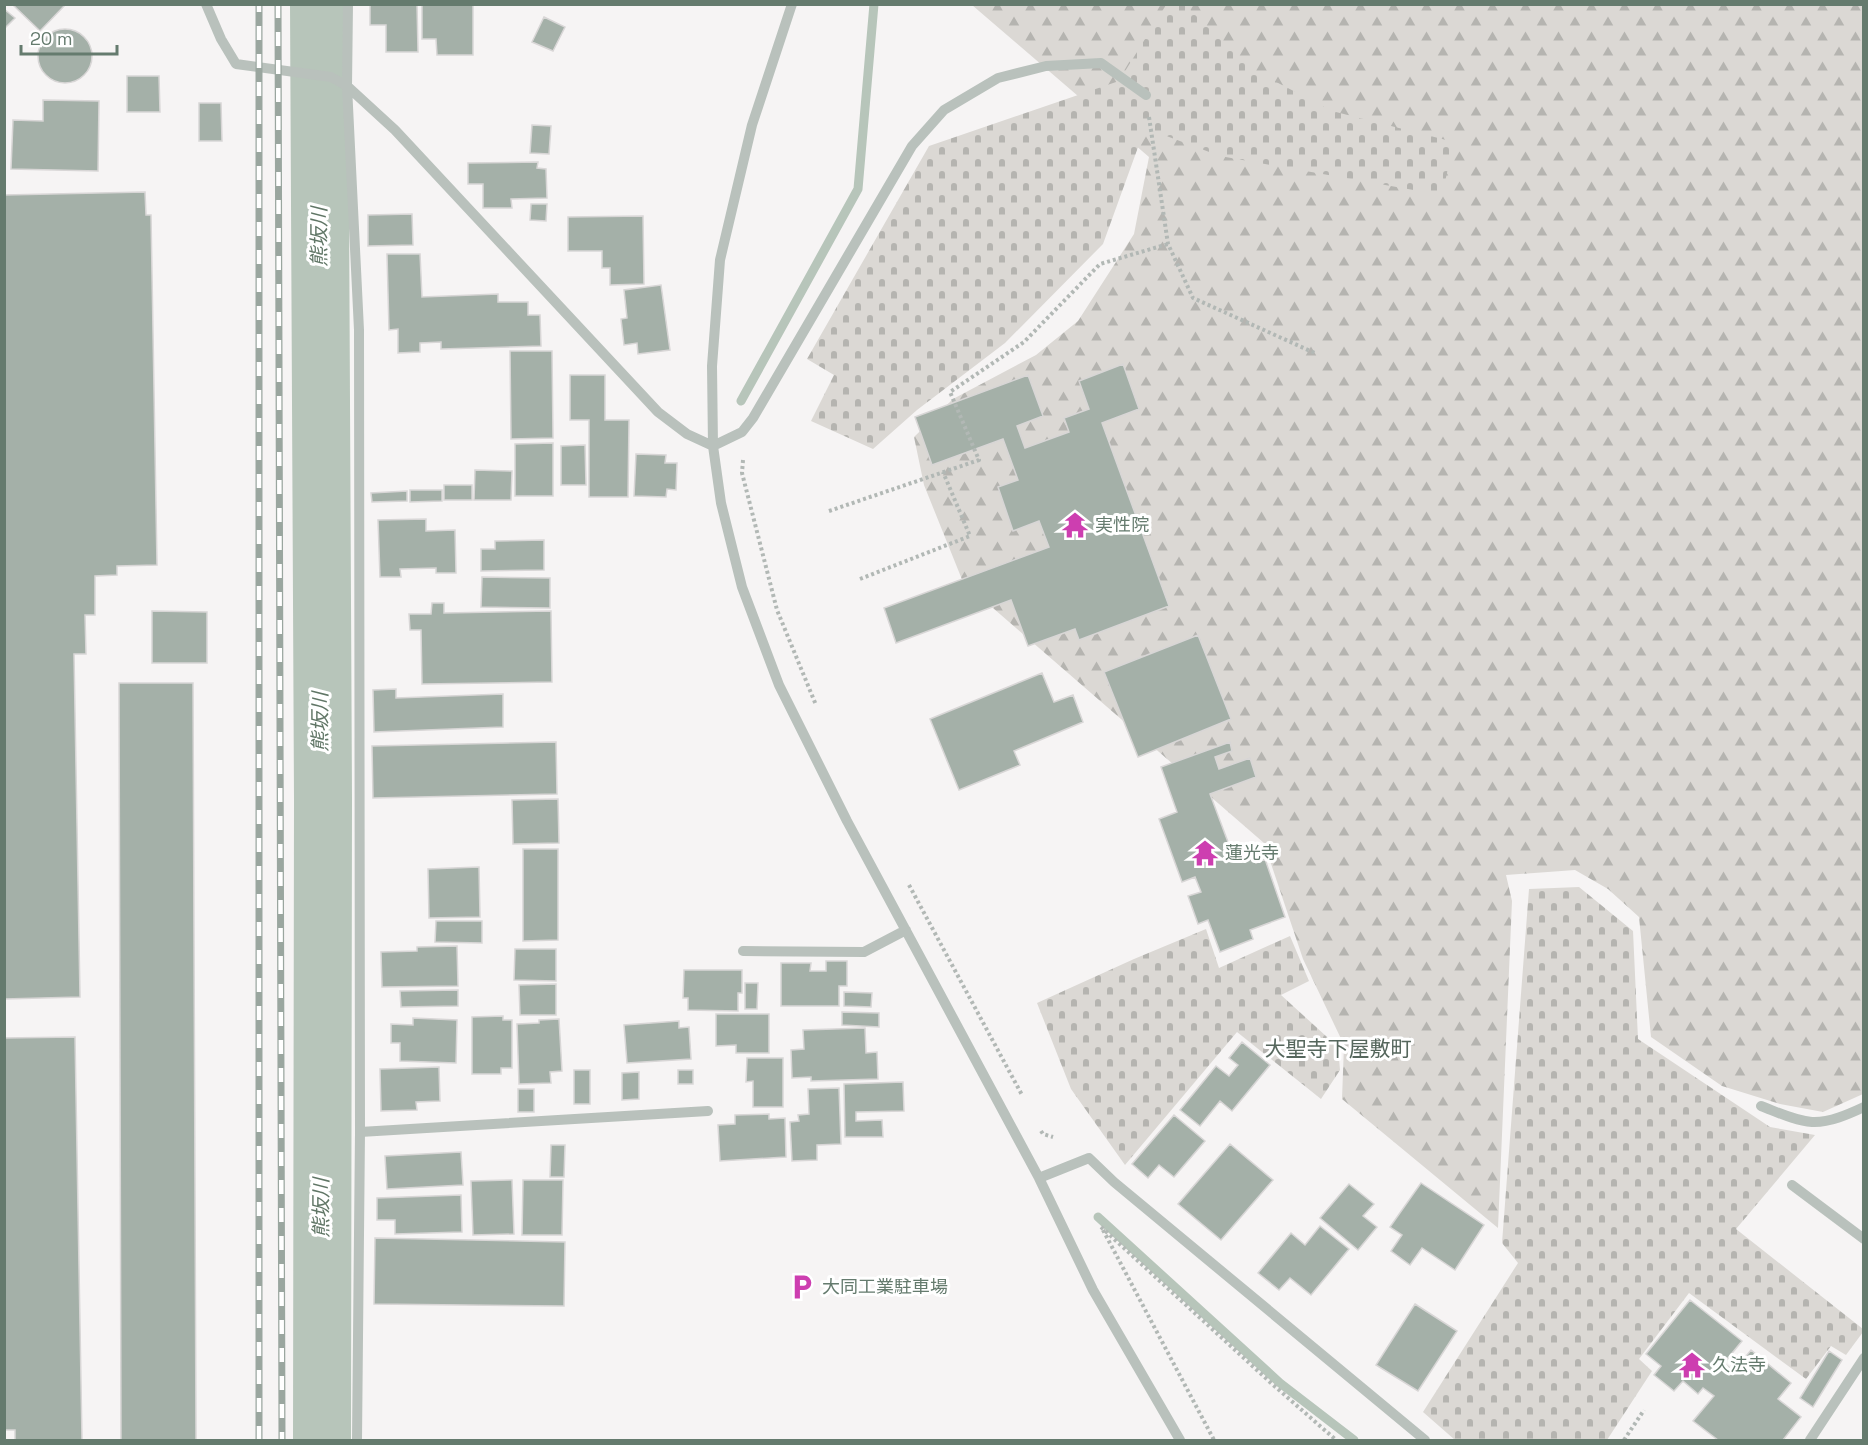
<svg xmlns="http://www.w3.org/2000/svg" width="1868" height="1445" font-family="'Space Grotesk','Noto Sans JP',sans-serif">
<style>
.forest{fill:url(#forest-firs)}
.cemetery{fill:url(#cemetery-stones)}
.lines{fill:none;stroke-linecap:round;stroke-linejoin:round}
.stream{stroke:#b7c5ba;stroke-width:9}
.river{stroke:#b7c5ba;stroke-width:58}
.building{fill:#a4b0a8;stroke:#d8d6d6;stroke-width:1.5}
.path{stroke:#b2b8b5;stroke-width:4;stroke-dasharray:3 3;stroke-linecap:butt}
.minor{stroke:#b9c1bc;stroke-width:10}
.rail-casing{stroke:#9aa69f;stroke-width:7}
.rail{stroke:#fff;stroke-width:4.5;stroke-dasharray:14;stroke-linecap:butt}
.labels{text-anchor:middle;stroke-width:6;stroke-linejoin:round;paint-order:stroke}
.poi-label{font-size:18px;fill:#657b6e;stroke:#fff;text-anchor:start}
.water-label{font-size:20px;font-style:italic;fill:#607666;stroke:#fff}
.quarter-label{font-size:21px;fill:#56675d;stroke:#fff}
</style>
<defs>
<pattern id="forest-firs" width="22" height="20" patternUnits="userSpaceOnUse" patternTransform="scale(1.5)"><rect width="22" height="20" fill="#dbd8d4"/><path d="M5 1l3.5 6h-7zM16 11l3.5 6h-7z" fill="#b5b4b0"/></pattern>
<pattern id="cemetery-stones" width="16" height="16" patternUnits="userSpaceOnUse" patternTransform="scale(1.5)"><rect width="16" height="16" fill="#dbd8d4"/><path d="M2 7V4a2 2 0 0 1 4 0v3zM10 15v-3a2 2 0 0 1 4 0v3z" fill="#b5b4b0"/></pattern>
</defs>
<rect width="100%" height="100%" fill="#f6f4f4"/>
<path class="forest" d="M972 5H1863V1094L1823 1112 1780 1104 1722 1086 1651 1037 1639 917 1608 889 1575 870 1506 875 1512 901 1498 1228 1342 1099 1344 1045 1303 959 1264 843 963 582 924 485 914 437 953 399 1036 355 1078 321 1134 234 1149 157Z"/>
<path class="cemetery" d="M1166 5H1185L1251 69 1332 111 1454 142 1442 195 1220 156 1145 128 1103 244 1005 343 917 410 873 449 811 421 834 375 807 359 929 146 1119 81Z
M1579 887 1633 931 1638 1039 1770 1127 1815 1135 1736 1229 1863 1329V1332L1846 1355 1831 1346 1806 1379 1689 1293 1639 1359 1652 1371 1607 1440H1455L1423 1412 1518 1263 1502 1243 1529 889Z
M1206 929 1219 968 1290 936 1309 981 1281 995 1338 1047 1340 1070 1321 1099 1237 1032 1125 1165 1071 1089 1037 1003 1134 959Z"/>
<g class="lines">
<path class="stream" d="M741 401 858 189 874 4
M1098 1217 1280 1383 1354 1440"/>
<path class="river" d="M319 4 323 800 322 1440"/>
</g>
<path class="building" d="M12 4H66L40 31Z
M370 4H417L418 52H386V25H370Z
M422 4H473V55H437L436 39H422Z
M4 9 15 18 4 29Z
M544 17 565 27 553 51 532 42Z
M38 56a27 27 0 1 1 54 0a27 27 0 1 1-54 0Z
M127 76H159L160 112H127Z
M43 100 99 101 98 171 11 169 13 120 43 121Z
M199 103H221L222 141H199Z
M532 125 551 126 549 154 530 153Z
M538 162 537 168 546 169 547 198 511 199 512 208H483V184H468V163Z
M145 192 146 215H151L157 565 117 566V575L95 576V615H85L86 654H74L80 997 4 999V195Z
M531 204H547L546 221 530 220Z
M412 214 413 245 368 246V215Z
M643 216 644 284 610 285V268H602V251H568V217Z
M387 254H420L422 297 498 294V302H528V315H540L541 346 441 349V342L420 343V352L398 353V329L389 330Z
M661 285 670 350 638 354 637 343 624 345 621 319 627 318 624 290Z
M510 351H552L553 438 511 439Z
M1123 364 1139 409 1102 423 1169 606 1079 640 1075 629 1028 646 1011 600 896 643 884 608 1049 547 1039 521 1013 531 998 487 1018 480 1003 439 932 465 915 417 1028 375 1043 416 1017 426 1025 448 1069 432 1064 418 1089 409 1079 381Z
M570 375H605V420H629L628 497H589V420H570Z
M553 443V496H515V444Z
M585 445 586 485H561V446Z
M636 454 666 455 665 463H677L676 490 667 489 666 497 634 496Z
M475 470 512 471 511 500H474Z
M444 485H472V500H444Z
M410 490H442V501L410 502Z
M407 491V501L372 502 371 493Z
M426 519V531L455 530 456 573H436V568L400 569 401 577H380L378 520Z
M544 540V570L481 571V549H495V541Z
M482 577 550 578V608L481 607Z
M432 603H444V613L551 611 552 682 422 684 421 630H410L409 614H431Z
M152 611 207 612V663H152Z
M1198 635 1231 719 1138 757 1104 672Z
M1042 673 1054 702 1073 695 1083 722 1014 751 1020 765 959 790 930 719Z
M119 683H193L196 1440H121Z
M396 689V698L503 694V727L374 732 373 690Z
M556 742 557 794 373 798 372 746Z
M1230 742 1232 751 1215 757 1219 769 1250 758 1256 777 1210 794 1231 850 1250 843 1256 863 1265 859 1285 917 1250 930 1253 939 1220 952 1208 920 1198 924 1188 896 1201 892 1195 877 1182 882 1159 819 1177 812 1161 767Z
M558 799 559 843 513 844 512 800Z
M523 849H558V940L523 941Z
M479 867 480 917 429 918 428 869Z
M436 921H482V943L435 942Z
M457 946 458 986 382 987 381 952 417 951V947Z
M515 949H556V981L514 980Z
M826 961H847V986H839V1006H781V963H811L810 971H826Z
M684 970H742V993H738V1011L688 1010V998H683Z
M745 983H758L757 1009H745Z
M556 984V1015H520L519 985Z
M458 990V1006L401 1007 400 991Z
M844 992 872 993 871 1007 844 1006Z
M842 1012 879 1013V1027L842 1025Z
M716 1014H769V1053H736V1045L716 1046Z
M503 1016V1020H512V1068H501V1074H472V1017Z
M413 1018 457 1020 456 1063 400 1061V1043H391V1024L413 1025Z
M559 1019 562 1071 550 1072 551 1083 519 1084 517 1024 539 1023V1020Z
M679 1021V1028L689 1027 691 1059 627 1063 624 1025Z
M865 1028 866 1053 877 1052 878 1079 811 1081V1077L792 1078 791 1050 804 1049 803 1030Z
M75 1037 82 1440H15V1430H4V1038Z
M1242 1042 1270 1065 1232 1111 1220 1101 1200 1126 1180 1110 1216 1066 1229 1076 1238 1065 1229 1058Z
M747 1058H783V1107H753V1081L746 1082Z
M439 1067 440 1101 416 1102 417 1110 381 1111 380 1069Z
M574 1070H590V1104H574Z
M678 1070H693V1084H678Z
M639 1072V1099L622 1100V1073Z
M903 1082 904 1111 856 1112V1121L882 1120 883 1137H845L844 1084Z
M839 1088 841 1144 817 1145V1160L792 1161 790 1122 799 1121 798 1115 809 1114 808 1089Z
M518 1089H534V1112H518Z
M769 1114V1119L785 1118 786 1157 720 1161 718 1125 735 1124V1115Z
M1174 1115 1205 1141 1174 1177 1159 1165 1148 1178 1132 1164Z
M1230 1144 1273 1180 1221 1240 1178 1204Z
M551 1145H565L564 1177H550Z
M461 1152 463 1185 387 1189 385 1156Z
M512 1180 514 1234 473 1235 471 1181Z
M523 1180H563L562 1235H522Z
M1421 1183 1484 1225 1455 1270 1422 1248 1410 1265 1391 1251 1402 1235 1390 1227Z
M1349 1184 1374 1204 1363 1216 1377 1227 1358 1250 1320 1218Z
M461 1195 462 1232 395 1234V1220H377V1198Z
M1320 1226 1349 1249 1311 1295 1290 1278 1279 1290 1258 1273 1291 1233 1305 1245Z
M375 1238 565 1242 564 1306 374 1304Z
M1690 1300 1742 1341 1724 1363 1734 1371 1751 1350 1791 1383 1778 1399 1801 1417 1783 1440H1718L1693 1421 1714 1396 1703 1388 1698 1394 1683 1381 1674 1391 1654 1375 1661 1366 1646 1354Z
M1415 1304 1457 1331 1418 1391 1376 1365Z
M1829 1351 1842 1360 1813 1407 1800 1398Z"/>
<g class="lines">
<path class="path" d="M1149 117 1168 244 1193 298 1317 354
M743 460 742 473 777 610 816 705
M829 511 979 460 950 392 1024 342 1100 264 1168 244
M860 579 970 536 943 472
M909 885 1022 1095
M1041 1131 1043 1134 1053 1137
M1101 1227 1271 1383 1336 1440
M1103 1230 1214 1440
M1624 1440 1644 1410"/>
<path class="minor" d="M206 4 221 39 236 64 331 77 347 86 395 130 658 412 687 434 713 446 742 432 753 418 912 146 944 110 998 78 1046 66 1101 63 1146 95
M348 4 347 86 359 330 360 1132 357 1440
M792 4 752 125 720 260 712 366 713 446 721 503 742 587 779 685 847 821 1039 1178 1093 1290 1180 1440
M743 951 864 952 906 930
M1761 1106C1777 1112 1795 1121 1812 1122 1829 1123 1849 1114 1864 1107
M360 1132 708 1111
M1039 1178 1089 1158 1114 1182 1425 1440
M1792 1185 1864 1239
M1810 1440 1864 1358"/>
<g class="rail-casing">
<path id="rail" d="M278 4 282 1440
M259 1440V4"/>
</g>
<use href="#rail" class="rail"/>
</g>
<defs>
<g id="temple-bare" transform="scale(2.07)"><path d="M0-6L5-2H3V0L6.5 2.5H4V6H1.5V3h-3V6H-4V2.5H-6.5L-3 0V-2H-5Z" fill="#cd3eb0" stroke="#fff" stroke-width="2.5" paint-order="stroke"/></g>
<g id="parking-bare" transform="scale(2.07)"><path d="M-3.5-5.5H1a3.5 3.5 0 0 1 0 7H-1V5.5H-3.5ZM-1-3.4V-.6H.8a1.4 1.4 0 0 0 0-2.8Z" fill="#cd3eb0" stroke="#fff" stroke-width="2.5" paint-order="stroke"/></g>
</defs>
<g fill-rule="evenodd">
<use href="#temple-bare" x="1075" y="525"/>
<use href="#temple-bare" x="1205" y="853"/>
<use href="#parking-bare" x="802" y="1287"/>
<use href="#temple-bare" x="1692" y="1365"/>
</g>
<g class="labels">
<g class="poi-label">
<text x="1095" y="531">実性院</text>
<text x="1225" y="859">蓮光寺</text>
<text x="822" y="1293">大同工業駐車場</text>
<text x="1712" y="1371">久法寺</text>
</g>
<g class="water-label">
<text transform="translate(319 237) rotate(-90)" y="7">熊坂川</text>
<text transform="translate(320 722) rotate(-90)" y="7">熊坂川</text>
<text transform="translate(321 1208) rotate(-90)" y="7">熊坂川</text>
</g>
<g class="quarter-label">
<text x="1338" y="1056">大聖寺下屋敷町</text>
</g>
</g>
<rect width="1868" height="1445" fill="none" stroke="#657b6e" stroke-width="12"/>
<path d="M21 45v9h96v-9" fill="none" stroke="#657b6e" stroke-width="3"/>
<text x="30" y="45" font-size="18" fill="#657b6e" stroke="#ffffff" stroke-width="4.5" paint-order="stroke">20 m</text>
</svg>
